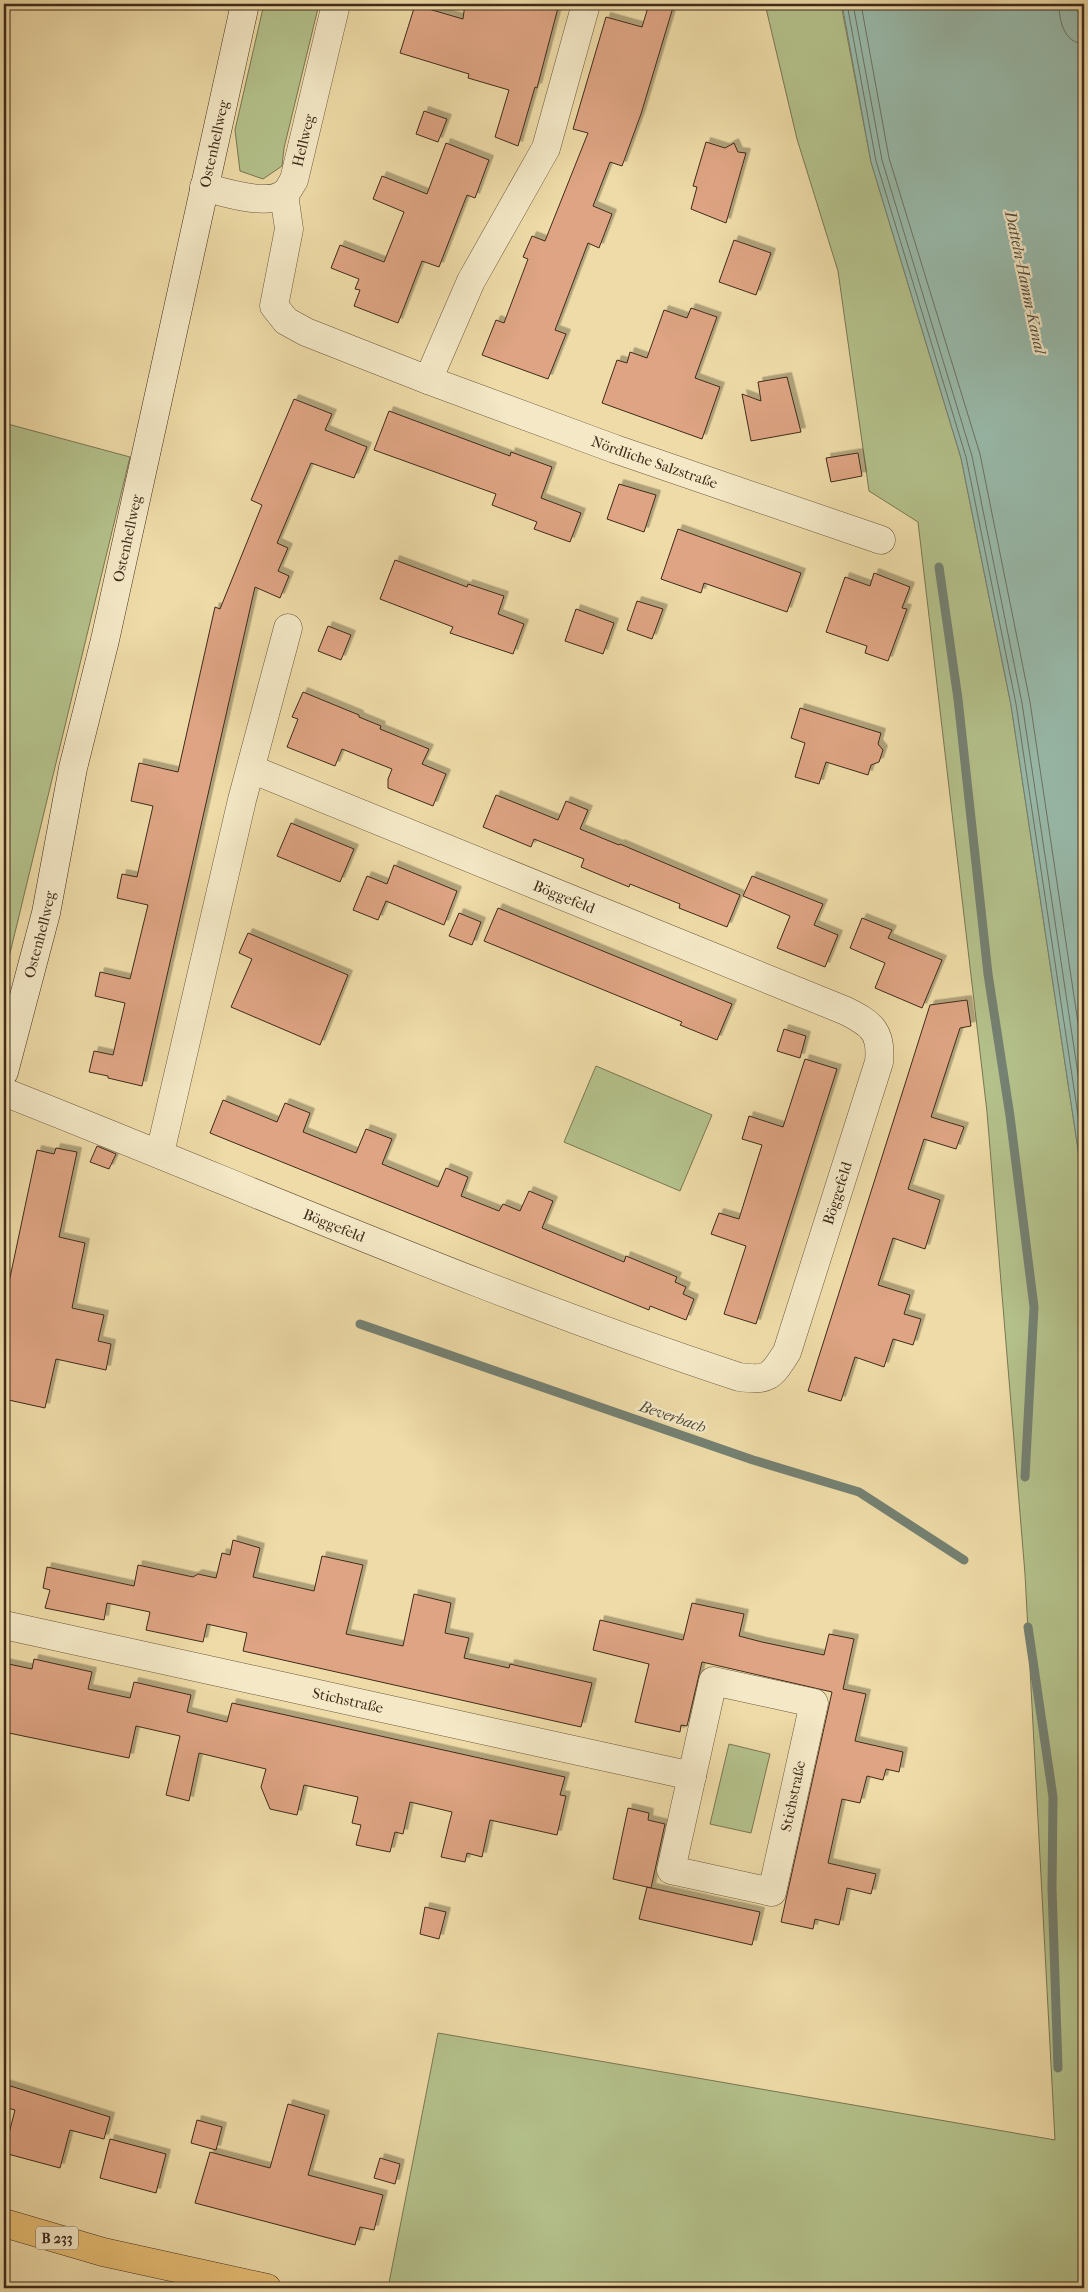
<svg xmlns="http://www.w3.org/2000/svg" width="1088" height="2292" font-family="'IM FELL French Canon',serif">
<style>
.green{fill:#b4c18b;stroke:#7a7653}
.water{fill:#99bbac;stroke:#758172}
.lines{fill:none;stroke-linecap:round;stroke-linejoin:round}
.shore{stroke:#6c7364;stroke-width:1}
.stream{stroke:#758172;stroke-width:9}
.building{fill:#dea483;stroke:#3f2b1b;filter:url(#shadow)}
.street-casing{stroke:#6b573e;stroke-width:29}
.secondary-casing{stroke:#3f2b1b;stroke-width:29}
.primary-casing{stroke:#3f2b1b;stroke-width:29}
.street{stroke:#f4e8c6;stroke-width:28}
.secondary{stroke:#f4e8c6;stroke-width:28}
.primary{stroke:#e7be74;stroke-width:28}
.labels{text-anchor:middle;stroke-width:4.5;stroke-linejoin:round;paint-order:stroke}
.shield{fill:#f4e8c6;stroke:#75644e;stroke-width:1}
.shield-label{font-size:14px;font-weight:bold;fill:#3f2b1b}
.street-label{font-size:15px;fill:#3f2b1b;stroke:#f4e8c6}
.water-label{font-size:16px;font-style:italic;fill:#564f3f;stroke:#f4e8c6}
</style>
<defs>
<filter id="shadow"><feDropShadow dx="4.5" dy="-4.5" stdDeviation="0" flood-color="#0004"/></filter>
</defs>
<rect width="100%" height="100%" fill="#eedba7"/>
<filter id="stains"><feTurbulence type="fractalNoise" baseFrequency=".004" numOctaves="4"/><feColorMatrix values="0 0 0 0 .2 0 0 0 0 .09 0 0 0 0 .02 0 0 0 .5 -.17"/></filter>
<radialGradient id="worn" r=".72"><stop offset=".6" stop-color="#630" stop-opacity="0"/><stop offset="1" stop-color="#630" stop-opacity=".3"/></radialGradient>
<path class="green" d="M264 4H319L284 148 282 166 263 179 240 171 235 130Z
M765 4H841L871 162 961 458 1011 705 1084 1189V2288H388L438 2033 1055 2140 1025 1574 987 1112 918 522 869 491 838 271 797 139Z
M4 423 130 457 4 978Z
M596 1066 712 1115 680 1191 564 1142Z
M729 1744 770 1754 751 1833 710 1824Z"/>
<path class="water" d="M842 4H1077L1084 35V1189L1011 705 961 458 871 162Z"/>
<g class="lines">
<path class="shore" d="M847 4 876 161 966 457 1016 704 1084 1155
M853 4 882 160 972 456 1022 703 1084 1114
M861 4 889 158 980 454 1030 702 1084 1063
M1059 4C1059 21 1064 43 1084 44"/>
<path class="stream" d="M939 567 958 699 988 974 1010 1116 1034 1307 1025 1477
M360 1324 753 1460 859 1492 964 1560
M1028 1627 1053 1797 1052 1888 1058 2068"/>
</g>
<path class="building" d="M465 4H559L537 88 535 87 518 146 495 137 509 90 468 78 469 74 400 53 415 5 463 19Z
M649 4H674L641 114 622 166 610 162 593 206 612 214 599 248 588 243 555 330 566 334 548 379 482 355 496 320 504 323 528 259 523 257 532 236 545 241 588 133 573 129 606 17 642 27Z
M424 111 447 119 438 142 416 134Z
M706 142 725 148 734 143 738 152 746 153 726 223 691 209 697 187 693 186Z
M446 143 489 160 475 198 467 195 439 267 422 261 398 323 354 306 360 290 355 289 359 279 331 268 340 245 384 262 404 212 373 199 382 176 427 194Z
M734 240 771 253 756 295 719 282Z
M691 308 717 317 695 378 720 387 702 439 602 403 617 360 627 363 630 352 647 358 664 310 687 318Z
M787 377 801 432 751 441 742 394 761 401 758 382Z
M294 399 332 414 325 430 367 447 354 478 311 463 277 543 288 548 278 571 289 576 280 598 255 587 142 1086 108 1078V1076L89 1072 94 1051 113 1055 125 1003 95 996 100 972 130 979 148 905 117 898 122 874 137 877 153 806 131 801 139 763 178 772 215 607 220 609 262 505 251 500Z
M389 411 510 456 511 452 552 467 541 498 581 513 570 542 534 529 537 522 492 505 496 494 374 450Z
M858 453 862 476 831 482 826 458Z
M619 484 656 495 644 532 607 519Z
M678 529 801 573 787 612 704 583 701 593 661 579Z
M395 560 467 587 468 584 504 596 498 614 524 624 513 654 450 633 453 627 380 599Z
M874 573 910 587 902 608 907 609 888 661 865 653 867 646 826 632 845 577 870 586Z
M637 601 663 609 652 639 627 630Z
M576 609 614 623 603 654 565 641Z
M328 626 351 635 341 660 318 651Z
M303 692 359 715V717L381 726 380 729 429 749 422 764 446 774 433 806 388 788V779L392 769 342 749 335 766 287 747 298 719 292 717Z
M800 708 881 733 878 744 883 750 879 762 871 765 868 775 826 762 819 784 795 777 805 743 791 738Z
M496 795 558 820 566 801 588 810 580 829 619 845 620 844 740 895 727 927 679 908 680 904 630 884 629 887 581 867 584 859 534 839 531 847 483 827Z
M291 823 354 849 340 882 277 856Z
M394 865 457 891 444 925 386 901 378 920 353 910 367 876 387 884Z
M752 876 823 904 814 925 838 935 825 967 777 948 790 916 743 896Z
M498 908 732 1004 717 1040 680 1025 682 1022 484 941Z
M459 913 481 922 472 945 449 936Z
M862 918 892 930 888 938 942 960 922 1008 875 988 885 963 850 948Z
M248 933 348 975 320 1045 231 1007 252 959 239 953Z
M967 1000 971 1026 960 1028 931 1117 964 1127 956 1149 924 1139 908 1189 940 1200 925 1249 893 1238 878 1285 910 1295 904 1314 921 1319 913 1345 893 1339 884 1367 855 1357 841 1401 808 1391 930 1005Z
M784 1029 806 1036 800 1058 777 1051Z
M805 1059 837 1069 756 1324 724 1314 746 1246 711 1234 719 1213 739 1219 762 1145 742 1139 749 1116 783 1127Z
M223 1100 277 1122 285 1103 310 1113 303 1132 356 1153 366 1129 392 1139 382 1164 438 1187 446 1168 468 1177 461 1196 499 1211 503 1204 520 1211 529 1191 553 1201 542 1228 624 1262 626 1256 677 1277 675 1282 686 1287 683 1294 694 1299 686 1320 650 1306 649 1310 210 1133Z
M97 1146 116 1154 109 1169 90 1162Z
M56 1148 77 1152 59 1237 85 1243 72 1308 104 1315 98 1341 111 1344 106 1370 56 1359 45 1408 4 1399V1306L37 1150 54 1154Z
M233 1540 260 1548 253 1577 314 1591 322 1556 363 1565 346 1634 403 1646 414 1594 451 1603 445 1633 469 1638 464 1658 509 1668 510 1664 592 1683 581 1727 243 1651 247 1633 207 1624 203 1642 146 1630 150 1612 107 1603 104 1620 45 1608 50 1590 43 1588 47 1567 134 1586 138 1565 193 1577 198 1574 216 1578 222 1553 230 1555Z
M692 1603 744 1614 739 1636 762 1642 824 1655 829 1634 854 1639 843 1689 866 1694 855 1741 903 1752 899 1772 886 1769 883 1780 867 1776 860 1803 842 1799 828 1863 876 1874 871 1894 847 1888 839 1925 815 1919 813 1929 781 1922 832 1692 702 1662 687 1726 681 1725 680 1732 635 1722 649 1664 593 1650 600 1620 683 1640Z
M34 1659 92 1672 88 1689 130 1698 134 1682 191 1695 187 1712 227 1722 232 1703 565 1777 560 1795 566 1796 557 1835 490 1820 482 1857 467 1853 465 1862 441 1857 452 1812 410 1802 403 1834 395 1832 390 1852 356 1845 361 1825 352 1823 358 1797 304 1785 297 1815 270 1809 261 1787 266 1769 199 1753 189 1801 166 1795 180 1736 136 1726 129 1758 4 1732V1663L32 1669Z
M628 1808 649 1813 648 1820 665 1824 651 1888 613 1879Z
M647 1887 760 1912 752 1945 639 1919Z
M425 1907 446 1912 439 1939 420 1934Z
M4 2084 110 2117 104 2139 70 2130 60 2168 4 2153 15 2110 4 2107Z
M288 2104 325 2115 308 2175 383 2195 374 2230 360 2227 355 2245 195 2203 210 2152 270 2168Z
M197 2120 222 2127 216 2150 191 2143Z
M110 2139 166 2154 156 2193 100 2178Z
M380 2158 400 2164 395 2184 374 2178Z"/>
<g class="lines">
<g class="street-casing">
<g id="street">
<path id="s1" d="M204 187C223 192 269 207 285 193 289 190 291 184 294 180L336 4"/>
<path id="s2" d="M284 194 289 229 274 306 286 321 306 332 428 380 615 449 881 540"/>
<path d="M428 380 471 281 546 148 586 4"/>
<path id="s3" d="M4 1092C248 1188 489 1295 739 1377 769 1381 771 1377 787 1352L879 1062C882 1032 872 1024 846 1011L251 769"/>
<path d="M160 1153 242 800 288 628"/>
<path id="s4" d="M4 1625 692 1776"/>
<path d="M713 1681 814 1703 772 1892 671 1870Z"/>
</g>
</g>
<g class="secondary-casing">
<g id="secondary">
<path id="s5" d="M4 1072 46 913 73 768 105 640 245 4"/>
</g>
</g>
<g class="primary-casing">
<path id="primary" d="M4 2223 103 2252 267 2288"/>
</g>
<use href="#street" class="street"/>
<use href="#secondary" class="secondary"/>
<use href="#primary" class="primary"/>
</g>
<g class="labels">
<rect class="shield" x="36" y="2226.5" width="42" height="23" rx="4"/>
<g class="shield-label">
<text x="57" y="2243">B 233</text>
</g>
<g class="street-label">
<text dy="5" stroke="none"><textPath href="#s1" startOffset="140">Hellweg</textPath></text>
<text dy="5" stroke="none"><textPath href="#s5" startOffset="952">Ostenhellweg</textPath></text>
<text dy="5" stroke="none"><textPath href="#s2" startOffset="528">Nördliche Salzstraße</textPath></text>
<text dy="5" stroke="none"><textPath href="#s5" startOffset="548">Ostenhellweg</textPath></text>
<text transform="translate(564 897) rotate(22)" y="5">Böggefeld</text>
<text dy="5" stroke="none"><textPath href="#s5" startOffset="142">Ostenhellweg</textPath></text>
<text dy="5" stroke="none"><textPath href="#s3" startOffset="1015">Böggefeld</textPath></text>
<text dy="5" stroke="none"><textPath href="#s3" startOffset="356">Böggefeld</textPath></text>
<text dy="5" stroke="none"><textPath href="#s4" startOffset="352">Stichstraße</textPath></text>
<text transform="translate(793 1796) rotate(-78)" y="5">Stichstraße</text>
</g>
<g class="water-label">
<text transform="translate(1026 282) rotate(78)" y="6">Datteln-Hamm-Kanal</text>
<text transform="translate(673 1416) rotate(19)" y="6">Beverbach</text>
</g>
</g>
<rect width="1088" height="2292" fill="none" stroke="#eedba7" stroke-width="20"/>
<rect x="5" y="5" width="1078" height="2282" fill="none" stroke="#3f2b1b" stroke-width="2.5"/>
<rect x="10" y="10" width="1068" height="2272" fill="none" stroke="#3f2b1b"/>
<rect width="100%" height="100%" filter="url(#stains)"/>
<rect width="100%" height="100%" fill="url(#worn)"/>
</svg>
